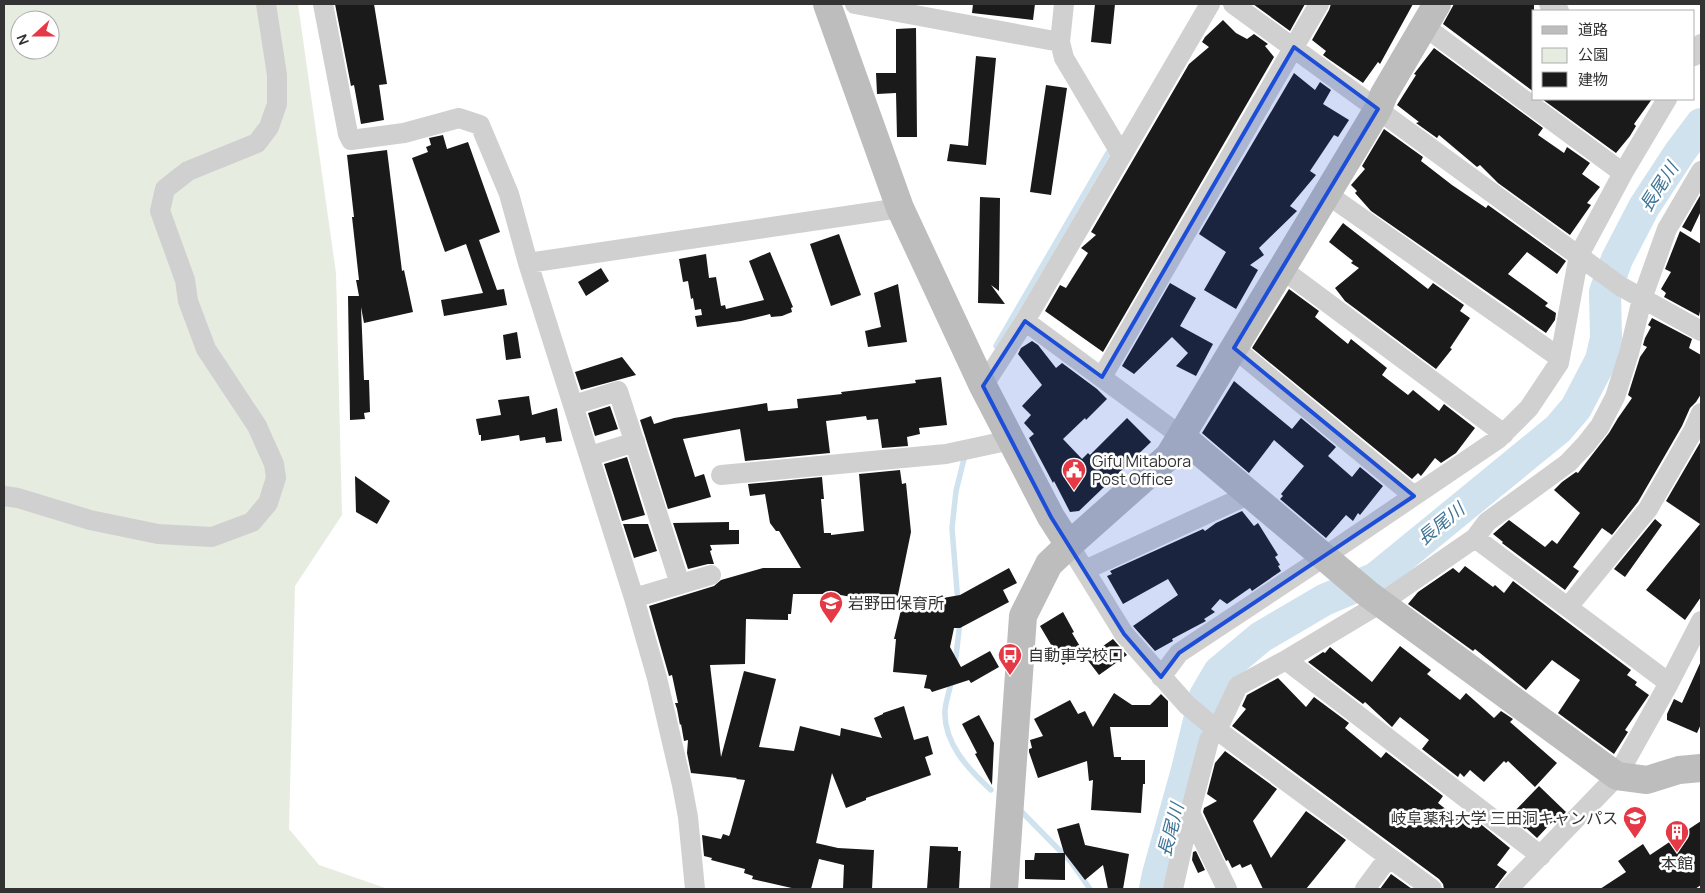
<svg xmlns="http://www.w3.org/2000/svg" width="1705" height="893" font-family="Manrope,'Noto Sans JP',sans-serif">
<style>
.green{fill:#e6ecdf;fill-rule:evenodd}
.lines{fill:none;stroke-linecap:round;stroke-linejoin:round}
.stream{stroke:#cfe2ee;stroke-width:5.5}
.river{stroke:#cfe2ee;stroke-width:32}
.building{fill:#1a1a1a}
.street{stroke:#d0d0d0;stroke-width:20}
.secondary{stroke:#bdbdbd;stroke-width:28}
.marked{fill:#1d4ed8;fill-opacity:0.2;stroke:#1d4ed8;stroke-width:4;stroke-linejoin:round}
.labels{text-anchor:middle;stroke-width:5;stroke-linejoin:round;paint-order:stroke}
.poi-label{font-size:16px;fill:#333;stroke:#fff;text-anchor:start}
.water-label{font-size:18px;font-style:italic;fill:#3f7597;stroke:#fff}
</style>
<rect width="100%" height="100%" fill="#fff"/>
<path class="green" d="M4 4H298L336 273 342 515 295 586 289 829 319 865 388 889H4ZM20 20H50V50H20Z"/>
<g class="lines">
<path class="stream" d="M996 346 1108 153
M958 603 952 528 956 491 964 459
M955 665 960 622
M952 679C950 689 946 700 945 710 943 743 969 770 991 790
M1018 808 1071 862 1090 889"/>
<path class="river" d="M1155 889 1158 874 1187 770 1205 696 1219 672 1261 637 1324 600 1376 578 1558 429 1576 408 1601 360 1606 338 1605 292 1617 259 1644 207 1680 152 1701 124"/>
</g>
<path class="building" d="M335 4H374L387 84 379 85 384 120 361 124 354 85 351 86Z
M973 4H1035L1033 20 972 13Z
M1095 4H1115L1111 44 1091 42Z
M1253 4H1305L1290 31Z
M1331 4H1413L1380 64 1378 62 1363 83 1327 58 1323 55 1326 51 1312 40 1329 10Z
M1454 4H1534V92L1443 24Z
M1223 20 1236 33 1247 39 1254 34 1268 44 1265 46 1274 57 1103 352 1045 311 1060 285 1066 288 1088 253 1081 248 1096 235 1091 232 1189 64 1209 47 1202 42 1205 37Z
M916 28 917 137H897L896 93 877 94 876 73H896V29Z
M1434 48 1543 128 1538 135 1564 153 1567 147 1590 163 1582 174 1600 187 1587 203 1591 205 1570 235 1498 183 1480 165 1477 167 1439 135 1437 138 1416 123 1419 122 1397 105 1416 75 1414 74Z
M976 56 996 58 986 165 947 161 950 144 968 146Z
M1294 73 1315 90 1320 82 1331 90 1323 104 1349 120 1338 137 1334 135 1310 171 1316 175 1290 206 1297 211 1259 248 1264 255 1250 265 1258 270 1236 309 1204 290 1226 252 1199 234Z
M1046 85 1067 88 1051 195 1030 192Z
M1542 99H1652L1634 124 1636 126 1630 136 1616 153Z
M1384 129 1423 157 1421 161 1452 185 1486 208 1488 205 1566 261 1557 274 1527 252 1508 274 1548 303 1545 306 1556 313 1555 320 1546 333 1371 211 1355 193 1357 191 1351 185 1365 169 1362 166Z
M443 135 447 149 468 142 500 232 479 240 497 290 504 289 507 305 444 316 441 300 483 293 466 244 445 252 412 158 428 152 426 147 431 145 429 138Z
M387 150 402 271 404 270 413 312 364 323 361 307 364 380H369L370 412 364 413 365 419 350 420 348 296H359L356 280H359L352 217H354L347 155Z
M1701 194V211L1691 232 1682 227Z
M980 197 1000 198 999 291 991 285 1005 304 978 303Z
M1343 223 1428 289 1433 283 1464 305 1460 311 1470 318 1450 348 1452 349 1436 369 1345 301 1335 288 1359 268 1351 263 1353 261 1329 242Z
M1680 231 1701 244V307L1699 316 1664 297 1666 293 1661 289 1671 272 1665 269Z
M839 234 861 295 831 306 810 244Z
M770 252 793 307 791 308 792 312 782 316 771 317 770 314 741 321 697 327 695 316 702 315 701 309 695 310 693 298 691 299 688 281 683 282 679 259 706 254 709 278 716 277 721 306 725 305 726 309 764 300 749 261Z
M601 268 609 281 586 296 578 282Z
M1170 283 1196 298 1180 326 1213 344 1196 376 1176 366 1188 353 1172 337 1134 374 1122 366Z
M898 284 907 342 868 347 865 331 881 327 874 293Z
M1289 289 1319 311 1315 317 1348 344 1351 339 1387 368 1382 375 1408 395 1413 390 1439 411 1444 404 1475 428 1456 453 1441 463 1435 458 1421 476 1418 473 1412 479 1252 348Z
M1652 318 1692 339 1689 348 1701 355V394L1696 402 1690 408 1682 426 1638 502 1612 535 1602 528 1573 567 1579 571 1565 590 1502 543 1503 542 1493 534 1509 520 1545 547 1552 540 1557 544 1580 513 1554 490 1562 482 1576 472 1578 473 1609 433 1618 418 1632 398 1628 395 1640 357 1647 347 1643 345 1645 338 1651 327 1648 325Z
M517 332 521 358 506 360 503 335Z
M1032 341 1038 345 1056 368 1062 363 1097 389 1107 399 1086 420 1085 418 1063 439 1082 459 1088 453 1090 455 1127 418 1151 442 1079 511 1070 512 1054 481 1053 483 1029 438 1034 434 1024 423 1031 415 1022 406 1042 385 1018 354 1021 348Z
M622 357 636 375 581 390 575 372Z
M941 377 947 425 919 428 920 434 907 437 908 446 882 448 878 419 867 420 866 416 826 421 830 453 745 461 740 429 683 439 695 477 704 474 711 497 668 509 640 420 651 416 654 424 674 418 767 403 768 411 798 408 797 399 842 394 841 392 916 383 915 380Z
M1234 381 1292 429 1301 418 1336 447 1328 456 1352 477 1360 467 1383 486 1360 515 1358 513 1353 521 1346 515 1326 538 1280 499 1283 496 1281 494 1304 466 1274 440 1249 473 1202 433Z
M529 396 532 415 557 408 562 441 546 443 545 437 520 441 519 435 481 441V435H479L476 419 501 415 498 400Z
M610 406 618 429 595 436 588 413Z
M1701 441V597L1685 620 1646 590 1700 524 1666 501Z
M627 457 645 515 622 521 604 464Z
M900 470 902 484 906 483 911 532 898 595 926 601 960 595 1009 568 1017 583 1003 590 1009 602 960 628H954L950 647 961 667 990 651 999 667 971 683 969 680 932 692 930 689 924 688 927 675 893 672 896 639H894L901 610 857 601V598L835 594H793L791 614H788V620L746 619 745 664 710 665 721 757 744 671 776 679 759 747 794 751 800 726 840 736 841 728 882 738 874 718 883 714V713L904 706 914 740 928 736 933 754 925 757 931 775 866 798V800L846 808 832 773 816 843 838 848 874 850 872 889H843L844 865 819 859 811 889H796L752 879 753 876 744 873 745 869 711 860 712 858 704 856 702 835 721 839 723 834 729 836 730 834 745 780 736 779 737 778 691 773 687 753 688 740 684 741 681 724 680 725 677 709 675 703H678L672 675 669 676 649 606 714 586 721 580 763 568H801L779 531H776L770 523 765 494 750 496 748 484 822 477 824 499H821L824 533H831V535L864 531 859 474Z
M355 476 390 501 377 524 356 512Z
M1242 511 1254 526 1258 523 1278 555 1275 557 1280 565 1278 566 1281 571 1252 591 1250 588 1227 604 1220 599 1211 609 1215 612 1204 619 1206 621 1172 639 1173 641 1155 651 1133 626 1178 595 1168 579 1123 604 1107 576 1112 574 1110 571 1203 529 1205 531 1216 523Z
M1655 519 1662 525 1625 577 1614 569Z
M729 522V530H739V544L710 545 712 550 710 551 714 564H708L688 569 673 523Z
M623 524H648L657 551 634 558Z
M1465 566 1493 587 1495 585 1504 593 1513 581 1631 670 1627 675 1637 682 1635 685 1649 695 1625 730 1628 732 1614 754 1558 713 1580 680 1552 660 1526 690 1475 649 1473 651 1408 604 1418 592 1453 568 1459 573Z
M1063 612 1074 632 1072 633 1084 653 1063 665 1040 626Z
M1113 639 1127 655 1099 675 1086 658Z
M1400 646 1431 670 1427 674 1460 700 1466 693 1494 718 1501 711 1513 719 1510 722 1557 763 1535 787 1508 761 1506 763 1504 761 1484 782 1470 770 1464 777 1460 773 1458 777 1422 749 1429 740 1400 717 1392 727 1365 702 1363 704 1308 662 1323 652 1325 653 1330 647 1372 682Z
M1701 661V724L1697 733 1667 720V714L1674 699 1682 703Z
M1278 678 1306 707 1314 697 1349 723 1345 728 1381 758 1386 752 1443 796 1438 803 1471 829 1477 821 1510 848 1497 865 1507 872 1494 889H1444L1443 884 1439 879 1232 726 1246 709 1242 706 1247 695Z
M1114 693 1132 705H1150L1161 694 1168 701V727H1110L1114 757H1121V760H1145V784H1143L1141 813 1091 810 1093 780 1089 781 1087 761 1038 778 1029 752V749L1032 748 1030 740 1043 736 1034 719 1070 700 1078 714 1085 711 1093 727Z
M979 715 994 743 992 785 975 754 977 753 962 724Z
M1225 751 1277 789 1253 821 1271 858 1306 811 1346 840 1306 889H1263L1251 864 1242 868 1240 864 1232 868 1228 860 1226 861 1203 812 1204 808 1217 801 1207 794 1215 763Z
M1539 786 1566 812 1555 823 1553 821 1537 838 1526 828 1525 829 1509 817Z
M1701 821V885L1695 889H1600L1626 872 1618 861 1643 844 1650 855Z
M1079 823 1085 845 1129 854 1123 889H1108L1103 865 1085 880 1065 854V880L1025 879V860H1034L1035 853H1064L1057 829Z
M930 846 958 847V851H961L959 889H927Z
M1196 851 1205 870 1198 873 1192 860 1193 852Z
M1391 874 1412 889H1380Z"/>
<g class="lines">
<path class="street" d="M323 4 348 134 351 140 404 133 459 118 480 125 509 194 528 263 634 598 657 678 682 785 688 817 695 889
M855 4 1060 42
M1064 4 1060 42 1064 58 1121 154
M1233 4 1620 286 1701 331
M1549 4 1559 11
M1424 26 1623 173
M1694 56 1701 44
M1327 194 1560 358
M528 263 900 208
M1282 269 1504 434
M1025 321 1181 436
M1234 348 1414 496
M1102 377 1319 4
M983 386 1025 321 1210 4
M574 405 618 391 680 584
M590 456 635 442
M721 475 946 454 1011 440
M4 496 18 498 90 520 158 534 212 537 252 522 268 503 276 478 274 464 257 426 206 349 188 301 185 280 160 211 165 189 188 171 257 143 269 127 277 104V75L266 4
M1475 538 1669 683
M1069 545 1124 634 1187 705 1217 730 1432 889
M1085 570 1250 494
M634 598 711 575
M1568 607 1648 509 1693 431 1701 413
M1286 660 1541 856
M1161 677 1179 653 1324 557 1498 439 1529 408 1559 363 1579 255 1623 173 1667 99
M1190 813 1227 889
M1173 889 1190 813 1209 740 1217 730 1238 686 1286 660 1381 603 1475 538 1487 522 1568 463 1586 444 1600 426 1615 397 1629 353 1642 299 1667 229 1701 171
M1365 889 1388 858
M1508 889 1617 776 1669 683 1701 621"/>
<path class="secondary" d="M827 4 900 208 983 386 1051 517 1069 545 1049 564 1023 616 1004 889
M1181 436 1368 594 1617 776 1647 780 1679 770 1701 768
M1069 545 1169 456 1378 109 1384 94 1437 4"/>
</g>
<path class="marked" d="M1294 47 1378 109 1234 348 1414 496 1179 653 1161 677 1124 634 1051 517 983 386 1025 321 1102 377Z"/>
<defs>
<g id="civic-pin" transform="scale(1.25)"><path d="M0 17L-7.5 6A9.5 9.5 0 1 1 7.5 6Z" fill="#e63946" stroke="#fff"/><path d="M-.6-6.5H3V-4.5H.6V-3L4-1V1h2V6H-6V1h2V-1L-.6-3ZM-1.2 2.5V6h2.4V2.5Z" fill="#fff"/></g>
<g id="school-pin" transform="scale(1.25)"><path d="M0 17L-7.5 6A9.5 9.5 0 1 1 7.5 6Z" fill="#e63946" stroke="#fff"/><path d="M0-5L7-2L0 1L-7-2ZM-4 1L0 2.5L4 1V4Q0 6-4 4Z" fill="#fff"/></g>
<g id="bus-pin" transform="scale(1.25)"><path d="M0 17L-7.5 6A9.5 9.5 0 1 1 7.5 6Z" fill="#e63946" stroke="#fff"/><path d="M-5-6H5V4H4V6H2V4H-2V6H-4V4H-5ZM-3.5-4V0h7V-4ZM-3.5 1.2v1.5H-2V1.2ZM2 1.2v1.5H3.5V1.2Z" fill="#fff"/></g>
<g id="university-pin" transform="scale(1.25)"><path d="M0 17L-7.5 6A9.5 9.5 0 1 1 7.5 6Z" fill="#e63946" stroke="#fff"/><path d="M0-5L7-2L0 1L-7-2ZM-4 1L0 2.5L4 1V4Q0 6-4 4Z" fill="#fff"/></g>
<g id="building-pin" transform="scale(1.25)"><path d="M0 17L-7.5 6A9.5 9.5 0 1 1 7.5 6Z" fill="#e63946" stroke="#fff"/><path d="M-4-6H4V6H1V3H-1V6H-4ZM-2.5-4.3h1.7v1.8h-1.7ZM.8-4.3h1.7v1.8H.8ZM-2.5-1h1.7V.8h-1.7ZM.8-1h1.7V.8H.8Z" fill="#fff"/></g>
</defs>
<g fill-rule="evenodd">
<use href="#civic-pin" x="1074" y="470"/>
<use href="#school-pin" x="831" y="603"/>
<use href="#bus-pin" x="1010" y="655"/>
<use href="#university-pin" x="1635" y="818"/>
<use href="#building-pin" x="1677" y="832"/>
</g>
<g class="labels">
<g class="poi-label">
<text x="1092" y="467">Gifu Mitabora<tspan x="1092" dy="18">Post Office</tspan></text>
<text x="848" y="609">岩野田保育所</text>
<text x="1028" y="661">自動車学校口</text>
<text x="1618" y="824" text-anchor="end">岐阜薬科大学 三田洞キャンパス</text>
<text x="1677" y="869" text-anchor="middle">本館</text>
</g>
<g class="water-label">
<text transform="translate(1659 187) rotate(-57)" y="6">長尾川</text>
<text transform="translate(1441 524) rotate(-39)" y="6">長尾川</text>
<text transform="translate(1171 830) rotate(-75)" y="6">長尾川</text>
</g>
</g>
<rect width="1705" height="893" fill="none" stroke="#333333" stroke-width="10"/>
<rect x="1532" y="10" width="162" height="90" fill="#ffffff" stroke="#adadad"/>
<rect x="1542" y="26" width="25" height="8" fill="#bdbdbd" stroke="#adadad"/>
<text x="1578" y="35" font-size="15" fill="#333333">道路</text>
<rect x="1542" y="48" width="25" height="15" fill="#e6ecdf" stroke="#adadad"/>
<text x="1578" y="60" font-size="15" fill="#333333">公園</text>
<rect x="1542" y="72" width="25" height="15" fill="#1a1a1a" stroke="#adadad"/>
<text x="1578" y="85" font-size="15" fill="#333333">建物</text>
<g transform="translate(35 35) rotate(249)"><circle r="24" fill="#ffffff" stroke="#adadad"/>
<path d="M0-4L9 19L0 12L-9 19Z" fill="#e63946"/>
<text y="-8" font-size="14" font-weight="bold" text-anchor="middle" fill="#333333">N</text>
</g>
</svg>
